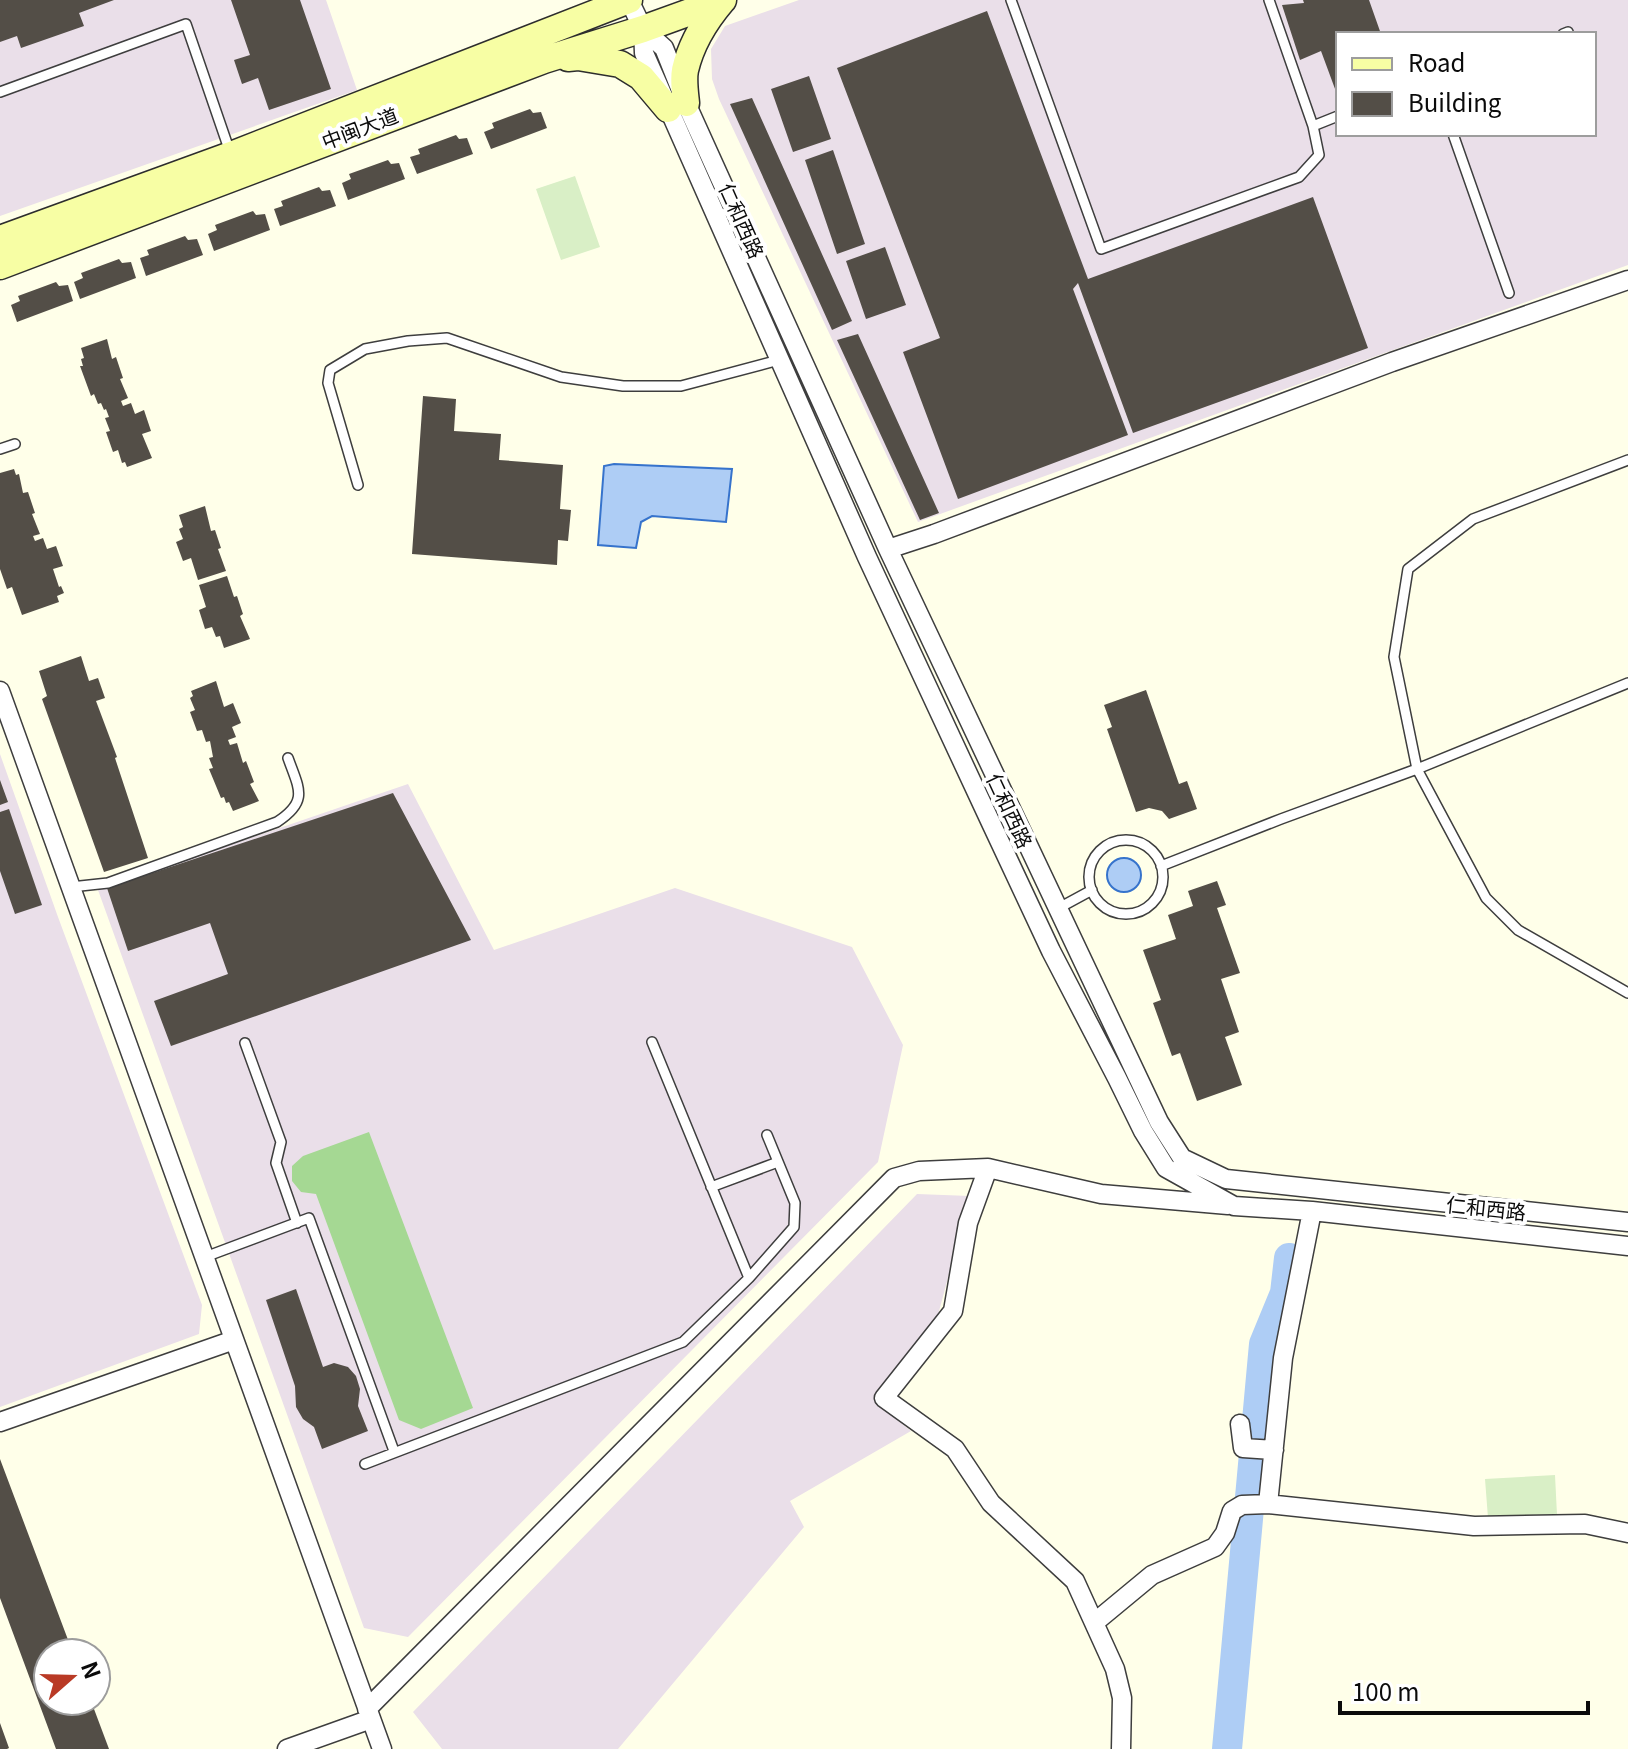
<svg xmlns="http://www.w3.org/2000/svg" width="1628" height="1749" font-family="Georgia,'Noto Sans SC',serif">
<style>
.industrial{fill:#eadfe9;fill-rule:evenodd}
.forest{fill:#a5d893}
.pitch{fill:#d9efc6}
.water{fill:#aecdf5;stroke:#3673cc;stroke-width:2}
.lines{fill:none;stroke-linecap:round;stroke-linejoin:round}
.river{stroke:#aecdf5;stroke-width:30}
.building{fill:#534e47}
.lane-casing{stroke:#3e3e3e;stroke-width:12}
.street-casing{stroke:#3e3e3e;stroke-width:21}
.secondary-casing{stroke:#2d2d2d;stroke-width:29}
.lane{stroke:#fff;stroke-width:9}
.street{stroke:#fff;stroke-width:18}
.secondary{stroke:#f7fea4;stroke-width:26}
.labels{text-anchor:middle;stroke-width:8;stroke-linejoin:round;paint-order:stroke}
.street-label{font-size:20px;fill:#0b0b0b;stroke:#fff}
</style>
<rect width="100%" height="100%" fill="#ffffe9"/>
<path class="industrial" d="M0 0H326L357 90 0 216Z
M799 0H1628V265L918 522 719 99 712 79 711 49 725 26ZM1338 34H1594V134H1338Z
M0 754 58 917 202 1305 199 1334 0 1407Z
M408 784 494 950 675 888 852 947 903 1045 878 1162 408 1637 364 1628 98 890Z
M917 1194 970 1196 938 1315 875 1402 911 1431 790 1501 804 1527 618 1749H442L413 1712Z"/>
<path class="forest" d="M369 1132 473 1408 421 1429 399 1420 316 1194 301 1192 292 1181V1166L303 1156Z"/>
<path class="pitch" d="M575 176 600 247 561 260 536 189Z
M1555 1475 1557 1515 1488 1518 1485 1479Z"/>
<path class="water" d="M614 464 732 469 726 522 652 516 641 522 636 548 598 545 604 466Z
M1107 875a17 17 0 1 1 34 0a17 17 0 1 1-34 0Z"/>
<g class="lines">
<path class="river" d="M1227 1749 1264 1344 1285 1293 1289 1258"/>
</g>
<path class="building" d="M0 0H114L79 13 84 26 21 48 17 36 0 42Z
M231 0H300L331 89 269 110 258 78 242 84 234 60 250 55Z
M1303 0H1369L1381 34H1338V97L1321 51 1300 60 1282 5 1304 3Z
M987 11 1088 279 1313 197 1368 348 1133 433 1078 283 1073 289 1128 435 958 499 903 352 940 338 837 68Z
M809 76 831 139 793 152 771 89Z
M752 98 852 321 832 330 730 104Z
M530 109 533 113 541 112 547 128 491 149 484 132 494 128 492 123Z
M456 135 459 139 467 138 473 154 417 174 410 157 420 154 418 149Z
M833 150 865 244 837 254 805 160Z
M388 160 391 164 399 163 405 179 348 200 342 183 351 179 349 174Z
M319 187 322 191 330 190 336 206 280 226 274 209 283 206 281 201Z
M253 211 256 215 265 214 270 230 214 251 208 234 217 230 215 225Z
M185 236 188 240 197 239 203 255 146 276 140 258 149 255 147 250Z
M885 247 906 305 866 319 846 261Z
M119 259 122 263 131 262 136 278 80 299 74 282 83 278 81 273Z
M56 282 59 286 68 285 73 301 17 322 11 305 20 301 18 296Z
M858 334 939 513 920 520 837 340Z
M107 339 112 359 116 357 123 378 120 379 128 398 121 401 123 406 131 403 135 414 144 410 151 431 142 434 152 458 127 467 125 462 122 463 118 450 113 452 106 432 110 431 105 418 109 417 106 409 104 410 101 403 98 404 94 394 91 396 80 366H83L81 359 84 358 81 348Z
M423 396 456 399 454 431 501 434 499 460 563 465 560 509 571 510 568 541 558 540 557 565 412 554Z
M14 469 16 475 19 474 23 493 28 492 35 513 32 514 40 534 33 536 35 541 43 538 47 549 56 546 63 566 53 569 59 587 61 586 64 593 57 596 59 602 22 615 12 587 7 589 0 569V473Z
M205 506 211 531 215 530 221 548 218 549 226 571 198 580 191 558 183 561 176 542 183 539 179 529 183 527 179 515Z
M227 576 234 597 237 596 243 614 240 616 250 639 224 648 220 636 216 637 212 627 205 629 199 610 206 607 199 585Z
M81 656 89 681 98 678 105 698 96 701 117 757 115 758 148 858 104 872 42 699 47 696 39 671Z
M216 681 224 707 233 703 241 723 232 727 236 737 228 740 230 745 237 743 243 763 246 761 254 782 250 784 259 801 233 811 229 802 226 803 224 797 221 798 209 769 213 768 209 758 213 757 210 741 206 742 202 730 197 731 190 712 195 710 190 698 193 696 191 691Z
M1146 690 1179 784 1187 781 1197 809 1169 819 1162 811 1149 808 1136 812 1107 729 1112 727 1104 705Z
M0 780 8 802 0 805Z
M393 793 471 940 171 1046 154 1001 228 974 210 923 128 951 107 888Z
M9 809 42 905 15 914 0 871V812Z
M1217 881 1226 905 1217 908 1240 973 1221 979 1239 1032 1225 1037 1242 1085 1197 1101 1180 1053 1172 1056 1153 1003 1161 1000 1143 950 1176 939 1168 915 1193 906 1188 891Z
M296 1289 323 1367 334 1363 348 1367 356 1376 360 1389 358 1406 368 1431 322 1449 314 1427 303 1419 296 1407 295 1386 266 1300Z
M0 1459 73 1653H48V1701H91L109 1749H56L0 1598Z
M0 1723 9 1748 7 1749H0Z"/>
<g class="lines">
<g class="lane-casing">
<path id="lane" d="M1011 0 1101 249 1299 177 1319 155 1313 126 1269 0
M1563 34 1568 32
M0 92 186 24 230 152
M1313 126 1338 116
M1453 134 1509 293
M0 449 15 444
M1628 460 1473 519 1408 569 1394 657 1417 769 1486 898 1518 930 1628 993
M358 485 328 383 330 370 365 349 408 341 447 338 561 377 623 386H681L779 360
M1089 877a37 37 0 1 1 74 0a37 37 0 1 1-74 0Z
M1161 866 1281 819 1417 769 1628 683
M71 887 108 883 277 822C309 801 299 789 288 758
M1057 909 1092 890
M245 1043 281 1142 276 1163 297 1223
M711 1187 778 1162
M205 1257 309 1218 394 1451
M749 1278 794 1227 795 1203 767 1135
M365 1464 683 1342 749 1278 652 1042"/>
</g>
<g class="street-casing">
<path id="street" d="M629 0 643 29 664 48 686 103 888 549 1159 1122 1182 1158 1226 1179 1628 1222
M643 29 644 53 867 557 991 823 1051 951 1117 1078 1143 1131 1166 1168 1234 1206 1312 1211 1628 1246
M888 549 934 534 1392 362 1628 280
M0 691 382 1749
M988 1168 968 1223 953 1311 884 1398 955 1449 991 1503 1075 1581 1115 1669 1122 1698 1121 1749
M1312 1211 1283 1358 1268 1504 1474 1526 1585 1524 1628 1533
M0 1422 234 1340
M1240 1424 1243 1448 1274 1450
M1094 1623 1152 1575 1215 1547 1225 1533 1232 1511 1242 1505 1268 1504
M367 1709 894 1178 919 1171 988 1168 1101 1194 1228 1205
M287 1749 371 1719"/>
</g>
<g class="secondary-casing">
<path id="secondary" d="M568 58 578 57 620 64 641 77 668 109
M686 103C685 93 683 80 685 70 691 44 705 21 722 1
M0 239 231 155 629 0
M0 266 544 60 643 29 723 0"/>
</g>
<use href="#lane" class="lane"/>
<use href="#street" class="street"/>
<use href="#secondary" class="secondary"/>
</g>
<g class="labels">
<g class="street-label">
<text transform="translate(360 129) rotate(-21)" y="7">中闽大道</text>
<text transform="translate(741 221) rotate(66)" y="7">仁和西路</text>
<text transform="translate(1009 811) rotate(65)" y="7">仁和西路</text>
<text transform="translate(1486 1209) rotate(6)" y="7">仁和西路</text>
</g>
</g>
<rect x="1336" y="32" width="260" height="104" fill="#ffffff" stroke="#9d9d9d" stroke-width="2"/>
<rect x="1352" y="58" width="40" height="12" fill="#f7fea4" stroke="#9d9d9d" stroke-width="2"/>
<text x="1408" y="72" font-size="24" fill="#0b0b0b">Road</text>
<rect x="1352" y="92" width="40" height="24" fill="#534e47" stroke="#9d9d9d" stroke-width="2"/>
<text x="1408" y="112" font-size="24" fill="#0b0b0b">Building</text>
<g transform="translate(72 1677) rotate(70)"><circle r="38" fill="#ffffff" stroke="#9d9d9d" stroke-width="2"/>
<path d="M0-6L14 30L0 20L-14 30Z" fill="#b93a25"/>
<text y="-12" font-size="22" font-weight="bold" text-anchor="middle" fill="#0b0b0b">N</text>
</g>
<path d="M1340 1701v12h248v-12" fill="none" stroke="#0b0b0b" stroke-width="4"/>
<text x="1352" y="1701" font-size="24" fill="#0b0b0b" stroke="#ffffff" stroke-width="6" paint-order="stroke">100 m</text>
</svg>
